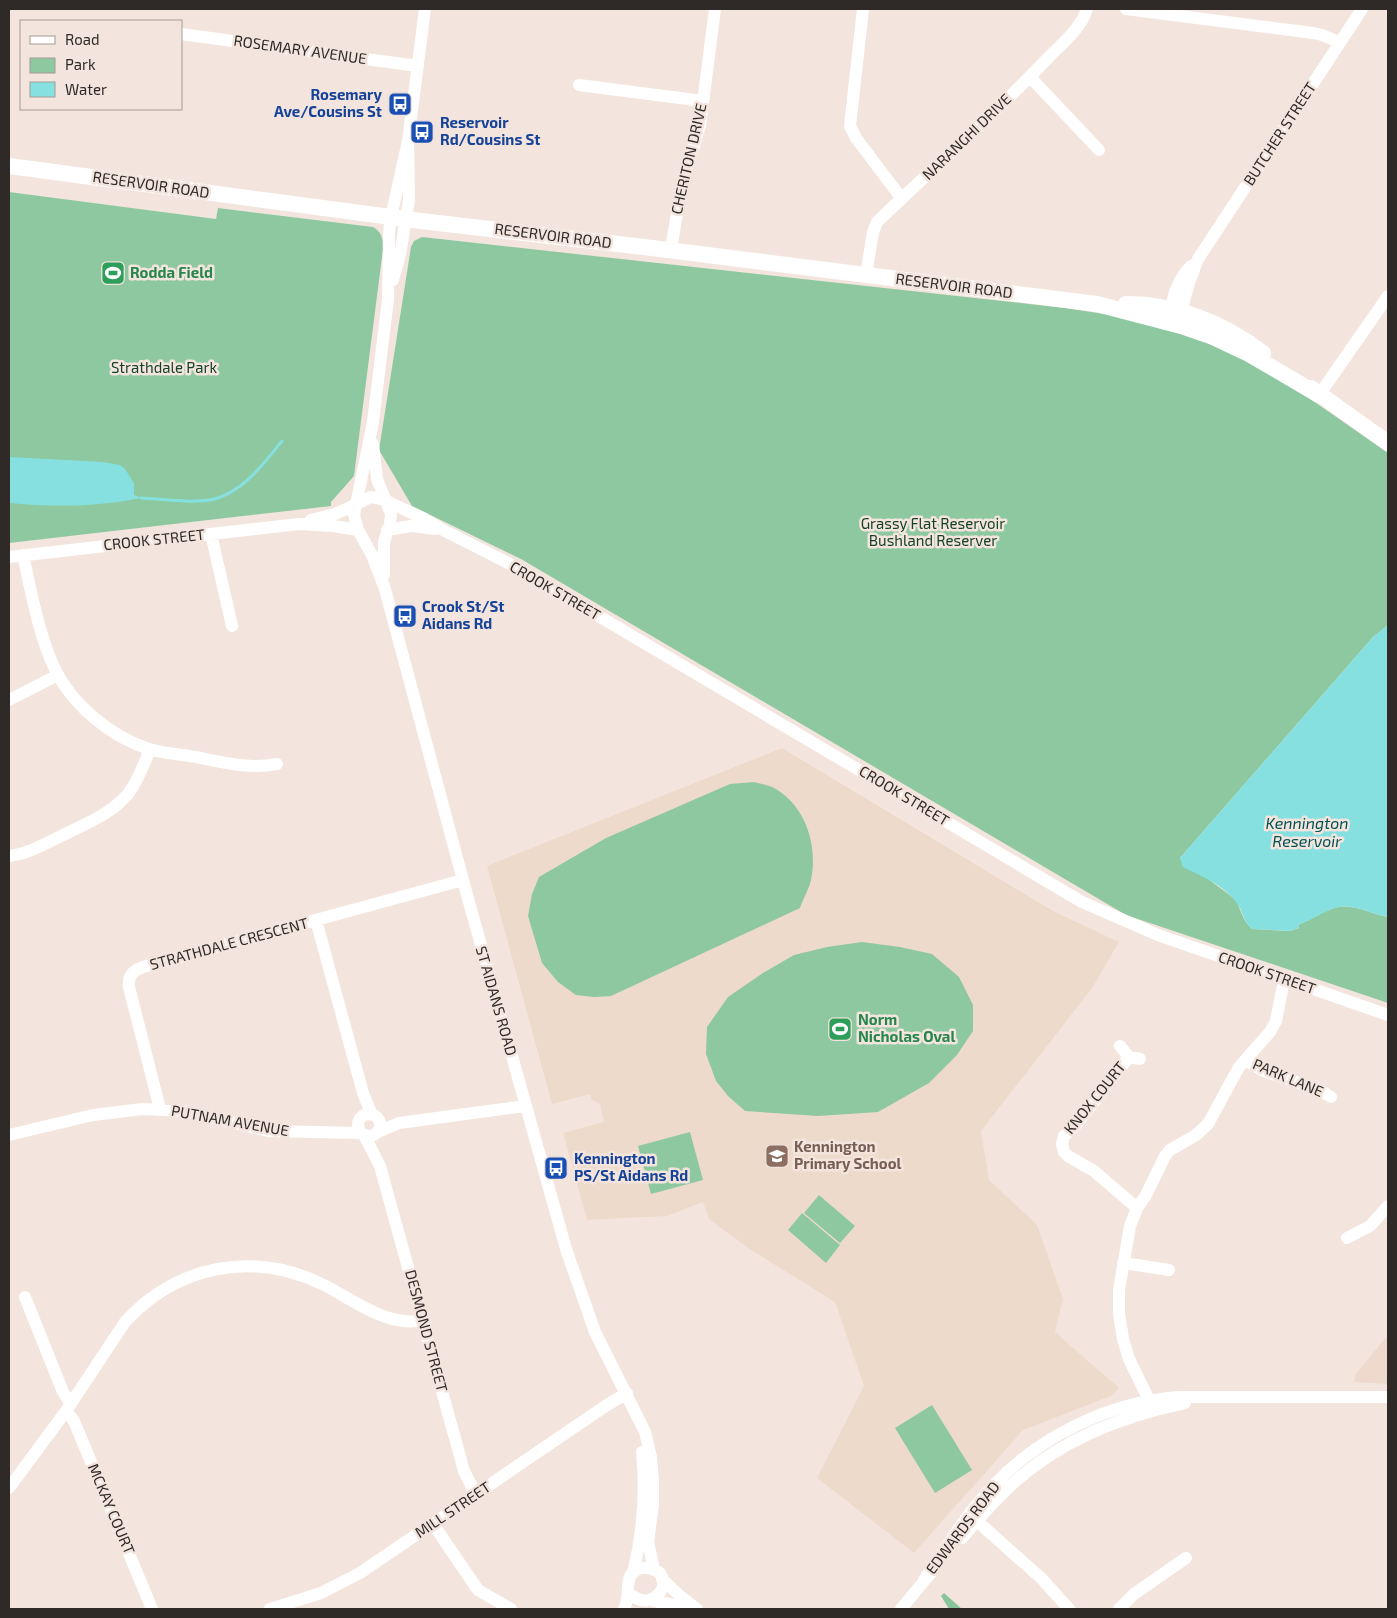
<svg xmlns="http://www.w3.org/2000/svg" width="1397" height="1618" font-family="'Exo 2',sans-serif">
<style>
.built{fill:#eed9cc}
.education{fill:#eedacb}
.green{fill:#8dc8a0}
.forest{fill:#88c59c}
.water{fill:#87e0e0}
.lines{fill:none;stroke-linecap:round;stroke-linejoin:round}
.stream{stroke:#87e0e0;stroke-width:3}
.minor{stroke:#fff;stroke-width:12}
.major{stroke:#fff;stroke-width:16}
.labels{text-anchor:middle;stroke-width:5;stroke-linejoin:round;paint-order:stroke}
.street-label{font-size:15px;fill:#2f2a27;stroke:#f3e5dd}
.transit-label{font-size:15px;font-weight:bold;fill:#164399;stroke:#f3e5dd;text-anchor:start}
.leisure-label{font-size:15px;font-weight:bold;fill:#27864d;stroke:#f3e5dd;text-anchor:start}
.park-label{font-size:15px;fill:#144227;stroke:#f3e5dd}
.education-label{font-size:15px;font-weight:bold;fill:#785e54;stroke:#f3e5dd;text-anchor:start}
.water-label{font-size:16px;font-style:italic;fill:#005354;stroke:#f3e5dd}
</style>
<rect width="100%" height="100%" fill="#f3e5dd"/>
<path class="built" d="M1388 1335V1384L1354 1382 1355 1375Z"/>
<path class="education" d="M782 748 1053 911 1119 942 1092 988 981 1131 989 1180 1037 1225 1063 1299 1055 1332 1119 1388 1111 1396 1023 1430 914 1553 817 1478 864 1386 835 1302 748 1248 709 1219 703 1202 667 1216 587 1220 563 1133 604 1122 600 1104 592 1100 590 1094 552 1104 487 866Z"/>
<path class="green" d="M9 192 216 219 218 208 373 227C382 232 383 239 383 249L354 476 331 502V506L9 543Z
M422 237 1065 308 1137 319 1204 337 1283 380 1388 453V625L1373 637 1180 858 1235 899C1241 909 1243 922 1252 929L1290 931 1299 928 1298 925C1315 919 1331 904 1350 907 1363 908 1375 915 1388 917V1003L1126 915 521 559 412 506 379 450 411 247 414 241Z
M754 782C761 784 770 785 776 789 806 807 818 846 811 880 809 889 803 899 800 908L611 996 594 997 576 995 558 982 542 963 528 916 532 894 539 877 606 838 730 784Z
M862 942 900 947 932 954 959 977 973 1005V1031L957 1055 929 1083 878 1112 818 1116 745 1111 728 1096 716 1081 706 1054 707 1027 728 997 763 973 794 955 827 947Z
M690 1132 703 1180 651 1194 638 1146Z
M819 1195 855 1226 840 1243 804 1213Z
M802 1213 840 1245 826 1263 788 1230Z
M932 1405 972 1470 935 1493 895 1428Z"/>
<path class="forest" d="M944 1593 962 1609H949L941 1596Z"/>
<path class="water" d="M9 457 103 462 120 465 125 469 134 483V495L141 498C98 507 53 507 9 503Z
M1388 625V917C1375 915 1363 908 1350 907 1331 904 1316 919 1298 925L1299 928 1290 931 1252 929C1243 922 1243 910 1236 902 1224 885 1201 876 1183 867L1180 858 1373 637Z"/>
<g class="lines">
<path class="stream" d="M141 498C163 499 193 504 215 499 244 491 264 463 282 441"/>
<path class="minor" d="M863 9 850 126 856 138 902 199
M1126 9 1313 33 1322 35 1339 42
M181 34 418 66
M1030 77 1099 150
M579 85 703 101
M408 141 391 217 389 233 388 299 373 422 354 515 358 530 372 555 385 589 467 895 566 1249 595 1332 645 1432 651 1457 653 1480V1505L648 1542 654 1570
M671 250 681 188 700 126 715 9
M866 275 873 232 877 222C934 167 993 116 1047 59 1061 44 1081 29 1087 9
M393 280 400 255 409 200 408 141 425 9
M1172 318C1170 299 1178 279 1191 266
M1177 318 1181 312 1189 283 1198 259 1362 9
M1319 395 1388 296
M373 444 377 479 391 514 390 524 384 542V575
M386 501 425 519 443 530 514 566 1082 902 1158 935 1388 1015
M356 504 371 497 385 500
M311 520 335 514 355 505
M387 530 411 526 435 529
M211 534 232 626
M23 555C31 591 38 631 53 665 70 703 109 736 149 749 162 753 177 754 190 756 219 761 247 770 277 764
M9 557 299 524 333 526 358 530
M9 700 58 675
M9 856C27 854 43 845 59 837 83 825 110 815 128 794 138 781 144 764 150 749
M316 920 363 1093 372 1115
M1120 1046 1129 1057 1140 1059
M1129 1057 1075 1126 1064 1136 1062 1144 1064 1152 1068 1156 1094 1171 1137 1208
M1245 1060 1264 1071 1320 1090 1331 1097
M160 1109 129 987C128 976 132 971 143 967L463 880
M358 1125a11 11 0 1 1 22 0a11 11 0 1 1-22 0Z
M378 1132 399 1123 525 1106
M9 1135 93 1115 142 1109 184 1111 268 1131 361 1133
M364 1135 380 1166 464 1471 476 1495
M1347 1238 1370 1226 1388 1206
M1123 1263 1169 1270
M25 1297 63 1392 71 1404
M1149 1400 1129 1359 1123 1339 1119 1314V1290L1130 1226 1137 1208 1145 1197 1165 1156 1170 1150 1196 1135 1208 1124 1239 1067 1270 1032 1276 1021 1284 980
M66 1411 74 1421 152 1609
M9 1488 66 1411 125 1322C177 1265 254 1250 324 1285 353 1300 389 1328 422 1320
M977 1521 1042 1579 1069 1609
M433 1524 478 1590 511 1609
M962 1538C974 1524 987 1509 1000 1496 1050 1444 1116 1417 1185 1403
M633 1573C643 1533 646 1492 642 1452
M662 1579 680 1596 697 1609
M924 1580C946 1548 967 1513 994 1485 1041 1435 1111 1402 1179 1397H1388
M654 1601 674 1605 685 1609
M270 1609 321 1593 360 1573 607 1405 627 1393
M624 1609C631 1597 624 1582 633 1572 637 1569 643 1567 648 1568 680 1572 656 1618 629 1593
M901 1609 930 1574
M1119 1609 1134 1594 1186 1558"/>
<path class="major" d="M9 166 421 221 652 248 1097 304 1181 326 1213 337 1249 354 1319 395
M1126 304C1176 304 1224 323 1263 353
M1311 388 1388 443"/>
</g>
<defs>
<g id="bus-square" transform="scale(1.25)"><rect x="-9" y="-9" width="18" height="18" rx="4" fill="#1a4fb4" stroke="#f3e5dd"/><path d="M-5-6H5V4H4V6H2V4H-2V6H-4V4H-5ZM-3.5-4V0h7V-4ZM-3.5 1.2v1.5H-2V1.2ZM2 1.2v1.5H3.5V1.2Z" fill="#fff"/></g>
<g id="stadium-square" transform="scale(1.25)"><rect x="-9" y="-9" width="18" height="18" rx="4" fill="#2e9e5b" stroke="#f3e5dd"/><path d="M0-5a6.5 5 0 1 0 0 10a6.5 5 0 1 0 0-10ZM-3.5-1.8h7v3.6h-7Z" fill="#fff"/></g>
<g id="school-square" transform="scale(1.25)"><rect x="-9" y="-9" width="18" height="18" rx="4" fill="#8d6e63" stroke="#f3e5dd"/><path d="M0-5L7-2L0 1L-7-2ZM-4 1L0 2.5L4 1V4Q0 6-4 4Z" fill="#fff"/></g>
</defs>
<g fill-rule="evenodd">
<use href="#bus-square" x="400" y="104"/>
<use href="#bus-square" x="422" y="132"/>
<use href="#stadium-square" x="113" y="273"/>
<use href="#bus-square" x="405" y="616"/>
<use href="#stadium-square" x="840" y="1029"/>
<use href="#school-square" x="777" y="1156"/>
<use href="#bus-square" x="556" y="1168"/>
</g>
<g class="labels">
<g class="street-label">
<text transform="translate(300 50) rotate(8)" y="5">ROSEMARY AVENUE</text>
<text transform="translate(1280 134) rotate(-57)" y="5">BUTCHER STREET</text>
<text transform="translate(967 137) rotate(-44)" y="5">NARANGHI DRIVE</text>
<text transform="translate(689 159) rotate(-77)" y="5">CHERITON DRIVE</text>
<text transform="translate(151 185) rotate(8)" y="5">RESERVOIR ROAD</text>
<text transform="translate(553 236) rotate(7)" y="5">RESERVOIR ROAD</text>
<text transform="translate(954 286) rotate(7)" y="5">RESERVOIR ROAD</text>
<text transform="translate(154 540) rotate(-6)" y="5">CROOK STREET</text>
<text transform="translate(555 591) rotate(30)" y="5">CROOK STREET</text>
<text transform="translate(904 796) rotate(31)" y="5">CROOK STREET</text>
<text transform="translate(229 944) rotate(-15)" y="5">STRATHDALE CRESCENT</text>
<text transform="translate(1267 973) rotate(19)" y="5">CROOK STREET</text>
<text transform="translate(496 1001) rotate(74)" y="5">ST AIDANS ROAD</text>
<text transform="translate(1288 1078) rotate(23)" y="5">PARK LANE</text>
<text transform="translate(1095 1098) rotate(-51)" y="5">KNOX COURT</text>
<text transform="translate(230 1121) rotate(10)" y="5">PUTNAM AVENUE</text>
<text transform="translate(426 1331) rotate(75)" y="5">DESMOND STREET</text>
<text transform="translate(111 1509) rotate(67)" y="5">MCKAY COURT</text>
<text transform="translate(453 1510) rotate(-34)" y="5">MILL STREET</text>
<text transform="translate(963 1528) rotate(-53)" y="5">EDWARDS ROAD</text>
</g>
<g class="transit-label">
<text x="382" y="100" text-anchor="end">Rosemary<tspan x="382" dy="17">Ave/Cousins St</tspan></text>
<text x="440" y="128">Reservoir<tspan x="440" dy="17">Rd/Cousins St</tspan></text>
<text x="422" y="612">Crook St/St<tspan x="422" dy="17">Aidans Rd</tspan></text>
<text x="574" y="1164">Kennington<tspan x="574" dy="17">PS/St Aidans Rd</tspan></text>
</g>
<g class="leisure-label">
<text x="130" y="278">Rodda Field</text>
<text x="858" y="1025">Norm<tspan x="858" dy="17">Nicholas Oval</tspan></text>
</g>
<g class="park-label">
<text x="164" y="373">Strathdale Park</text>
<text x="933" y="529">Grassy Flat Reservoir<tspan x="933" dy="17">Bushland Reserver</tspan></text>
</g>
<g class="education-label">
<text x="794" y="1152">Kennington<tspan x="794" dy="17">Primary School</tspan></text>
</g>
<g class="water-label">
<text x="1307" y="829">Kennington<tspan x="1307" dy="18">Reservoir</tspan></text>
</g>
</g>
<rect width="1397" height="1618" fill="none" stroke="#2f2a27" stroke-width="20"/>
<rect x="20" y="20" width="162" height="90" fill="#f3e5dd" stroke="#a59a94"/>
<rect x="30" y="36" width="25" height="8" fill="#ffffff" stroke="#a59a94"/>
<text x="65" y="45" font-size="15" fill="#2f2a27">Road</text>
<rect x="30" y="58" width="25" height="15" fill="#8dc8a0" stroke="#a59a94"/>
<text x="65" y="70" font-size="15" fill="#2f2a27">Park</text>
<rect x="30" y="82" width="25" height="15" fill="#87e0e0" stroke="#a59a94"/>
<text x="65" y="95" font-size="15" fill="#2f2a27">Water</text>
</svg>
